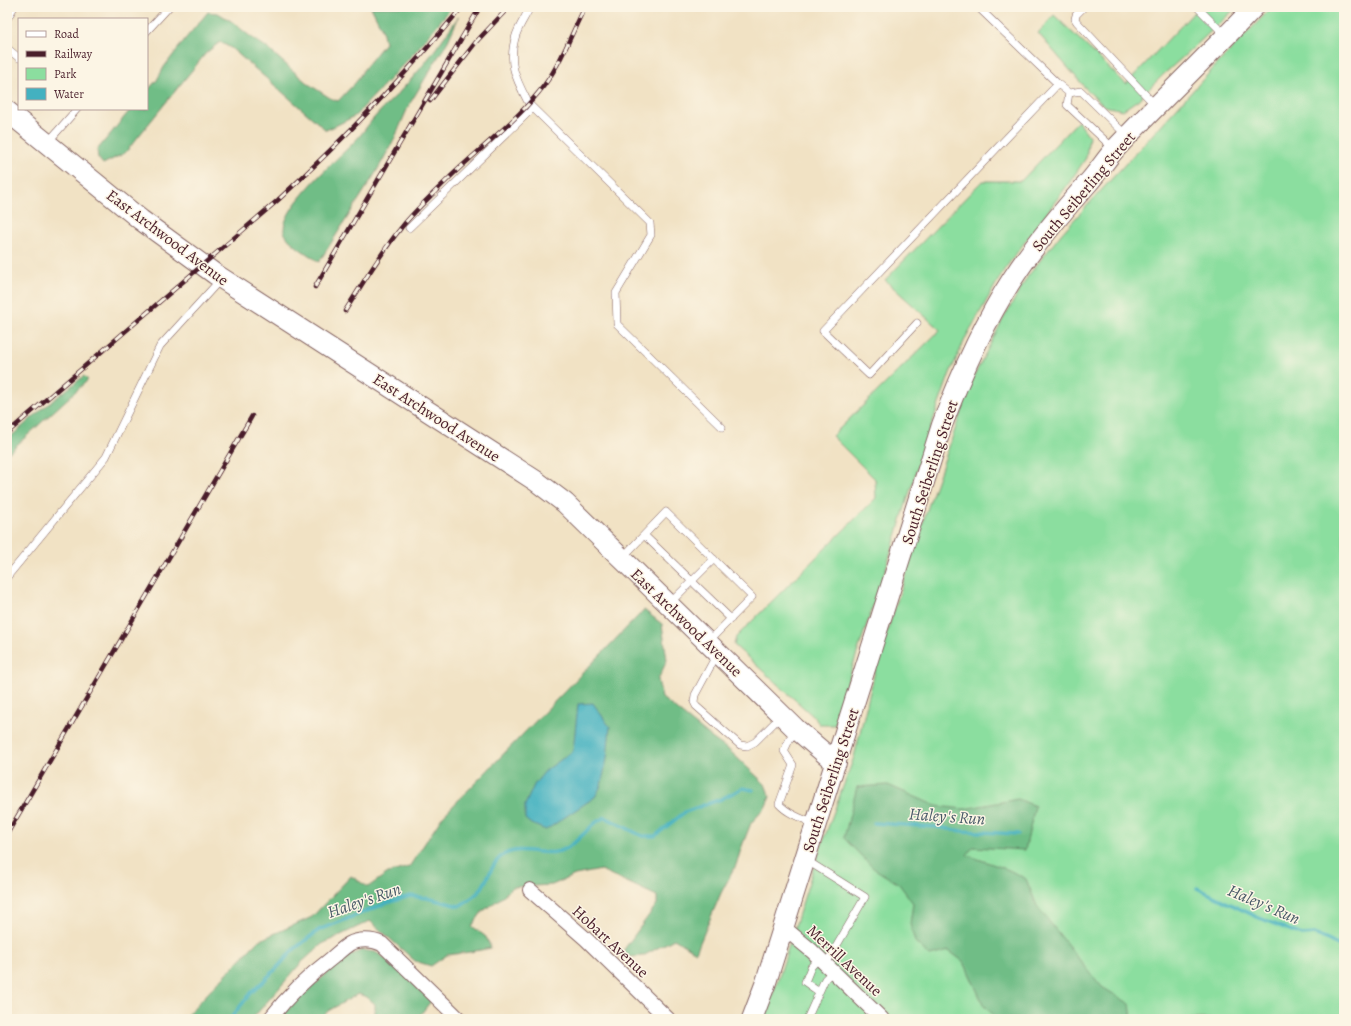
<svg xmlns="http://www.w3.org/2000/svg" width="1351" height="1026" font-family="Alegreya,serif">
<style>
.green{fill:#8bde9f;stroke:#6a7e65}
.forest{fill:#70bd86;stroke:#5d6e58}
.water{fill:#43b1c0;stroke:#466876}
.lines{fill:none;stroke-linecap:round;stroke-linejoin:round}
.stream{stroke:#43b1c0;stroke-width:3.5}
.lane-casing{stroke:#846361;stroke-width:8}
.street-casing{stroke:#846361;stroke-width:16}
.secondary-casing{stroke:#846361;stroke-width:22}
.lane{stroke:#fff;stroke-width:7}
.street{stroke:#fff;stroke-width:14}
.secondary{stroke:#fff;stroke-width:20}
.rail-casing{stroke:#4a1f2b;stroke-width:4.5}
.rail{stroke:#fcf5e5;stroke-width:3;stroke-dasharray:9;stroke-linecap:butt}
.labels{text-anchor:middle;stroke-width:3;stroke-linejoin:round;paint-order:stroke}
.street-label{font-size:16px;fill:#4a1f2b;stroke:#fcf5e5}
.water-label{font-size:17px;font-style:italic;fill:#475967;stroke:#fcf5e5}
</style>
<rect width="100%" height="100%" fill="#fcf5e5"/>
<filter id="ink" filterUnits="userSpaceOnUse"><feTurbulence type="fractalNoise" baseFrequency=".025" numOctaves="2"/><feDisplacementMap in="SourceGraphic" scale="8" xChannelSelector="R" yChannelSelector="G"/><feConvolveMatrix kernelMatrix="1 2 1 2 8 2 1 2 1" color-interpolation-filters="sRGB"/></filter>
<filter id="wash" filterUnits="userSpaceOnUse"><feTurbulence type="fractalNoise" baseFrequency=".012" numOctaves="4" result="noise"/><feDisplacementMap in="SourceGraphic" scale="16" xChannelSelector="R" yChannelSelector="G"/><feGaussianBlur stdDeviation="0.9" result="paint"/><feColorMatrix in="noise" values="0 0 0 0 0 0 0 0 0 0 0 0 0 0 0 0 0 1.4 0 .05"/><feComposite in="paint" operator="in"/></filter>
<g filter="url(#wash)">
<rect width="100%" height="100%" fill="#f1e2c4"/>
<path class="green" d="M1199 7H1237L1193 48 1164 74 1139 99 1123 110 1104 106 1088 91 1038 33 1054 15 1126 84Z
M1272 7H1344V1019H763L778 980 815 863 854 757 878 659 929 504 973 378 1002 321 1028 276 1062 233 1220 61Z
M1078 121 1089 136 1086 158 1069 183 1004 270 966 337 950 373 924 446 888 562 846 686 835 725H820L814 717 734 645 736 637 876 498 875 479 832 436 940 330 885 280 982 181H1021Z"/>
<path class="forest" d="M371 7H452L414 53 355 116 333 127 326 130 266 78 231 48 220 42 206 53 125 153 103 164 98 158 97 150 131 109H147V91L157 80 164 67 186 38 208 12 218 13 231 21 251 37 266 47 307 83 330 98 338 101 356 82 364 69 385 43 382 29Z
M459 16 448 41 409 105 393 142 375 174 319 262C310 255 285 242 284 230 283 205 339 158 356 140 362 134 367 126 373 119 383 107 395 98 405 86 425 65 442 40 459 16Z
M84 376 88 380 7 454V440L42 409Z
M644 610 662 624 667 660 658 680 662 698 713 739 730 751 765 784 770 797 765 808 751 823 742 846 736 865 721 893 696 952 674 939 643 956 629 957 623 951 657 904V896L601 870 575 875 552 885 512 887 502 897 482 912 472 926 486 937 491 948 470 952 447 955 431 966 415 961 370 921 322 944 302 962 252 1019H183L258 941 312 917 351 876 368 887 388 873 409 867 443 816Z
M888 785 936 806 964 809 1018 799 1035 806 1025 850 973 847 967 855 1009 870 1026 879 1037 906 1078 958 1102 987 1130 1004 1132 1019H997L983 1004 964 962 949 951 930 956 915 942 910 924 913 903 899 884 873 868 844 838 857 787Z
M362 950 375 952 390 961 431 1001 417 1019H375V1004L367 997 358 994 328 1011 321 1019H279L294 1003 344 958Z"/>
<path class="water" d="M593 703 610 727 607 759 601 786 595 797 546 830 531 824 525 819V805L534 785 545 771 573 751 578 704Z"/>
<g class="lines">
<path class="stream" d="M874 823 936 827 962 831 1018 834
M1197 888 1257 917 1302 935 1315 934 1344 948
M230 1019 251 993 276 969 293 950 319 930 387 903 410 896 427 898 459 906C467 901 475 897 481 889 489 878 492 861 505 854 521 846 539 855 556 852 572 849 583 833 595 823 598 821 602 819 605 817L642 836H655L685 812 721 799 743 788 753 790"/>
</g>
</g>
<g filter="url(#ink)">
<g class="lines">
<g class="lane-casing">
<path id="lane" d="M530 7C526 16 519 26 516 35 507 64 516 79 529 104L650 223 651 235 616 293 617 324 722 427
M985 7 981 10 1058 84
M1084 7 1076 15 1075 19 1077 22 1156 106
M1197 7 1225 35
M7 19 14 7
M147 31 169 7
M7 48 19 58
M48 142 77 109
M1113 148 1067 105 1069 93 1081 91 1127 136
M409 228 533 108
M917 323 869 375 823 331 1058 84 1069 93
M644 535 731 619
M622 558 666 512 752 597 708 642
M7 577 106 457 160 346 221 279
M669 604 714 559
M717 654 695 695 694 702 696 706 740 745 747 746 755 742 781 716
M794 730 784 751 793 765 779 804C788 814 803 819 815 824
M806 860 865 897 826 964
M819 992 805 982 811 967 819 958
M807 1019 825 979 833 971"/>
</g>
<g class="street-casing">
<path id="street" d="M530 890 586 939 668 1019
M783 927 812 951 882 1019
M270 1019C289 994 307 977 332 958 337 954 343 948 349 944 358 939 372 939 382 944L459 1019"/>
</g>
<g class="secondary-casing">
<path id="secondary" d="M7 111 141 220 215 274 536 481 565 503 795 728 836 763
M752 1019 766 982 942 425C961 374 983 324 1013 278 1035 244 1061 213 1088 183 1098 172 1106 159 1116 148 1161 100 1209 55 1254 7"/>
</g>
<use href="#lane" class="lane"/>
<use href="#street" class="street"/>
<use href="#secondary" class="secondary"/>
<g class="rail-casing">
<path id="rail" d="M430 101 476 42 509 7
M315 287 480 7
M345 311C363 283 380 254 401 228 414 211 434 193 449 178 479 149 513 124 539 92 560 67 570 36 585 7
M7 433 278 200C343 140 405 76 462 7
M7 834 252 416"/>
</g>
<use href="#rail" class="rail"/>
</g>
</g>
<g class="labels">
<g class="street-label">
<text transform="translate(1083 191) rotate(-50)" y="6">South Seiberling Street</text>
<text transform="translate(168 237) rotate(37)" y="6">East Archwood Avenue</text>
<text transform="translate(437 417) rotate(33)" y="6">East Archwood Avenue</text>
<text transform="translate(929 472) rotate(-72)" y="6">South Seiberling Street</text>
<text transform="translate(687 622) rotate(44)" y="6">East Archwood Avenue</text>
<text transform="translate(830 780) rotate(-72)" y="6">South Seiberling Street</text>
<text transform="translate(611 941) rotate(43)" y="6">Hobart Avenue</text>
<text transform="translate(845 960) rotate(43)" y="6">Merrill Avenue</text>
</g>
<g class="water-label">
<text transform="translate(947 816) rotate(4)" y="6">Haley's Run</text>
<text transform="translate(364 900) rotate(-19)" y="6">Haley's Run</text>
<text transform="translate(1264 904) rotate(23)" y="6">Haley's Run</text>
</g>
</g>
<rect width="1351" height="1026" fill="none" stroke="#fcf5e5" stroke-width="24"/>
<rect x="18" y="18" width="130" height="92" fill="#fcf5e5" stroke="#b59f9b"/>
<rect x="26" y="31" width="20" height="6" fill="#ffffff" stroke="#b59f9b"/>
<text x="54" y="38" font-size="12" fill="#4a1f2b">Road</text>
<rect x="26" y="51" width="20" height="6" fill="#4a1f2b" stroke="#b59f9b"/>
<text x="54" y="58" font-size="12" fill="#4a1f2b">Railway</text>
<rect x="26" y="68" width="20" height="12" fill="#8bde9f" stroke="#b59f9b"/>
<text x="54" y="78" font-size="12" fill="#4a1f2b">Park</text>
<rect x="26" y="88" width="20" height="12" fill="#43b1c0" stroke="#b59f9b"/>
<text x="54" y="98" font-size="12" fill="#4a1f2b">Water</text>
</svg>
